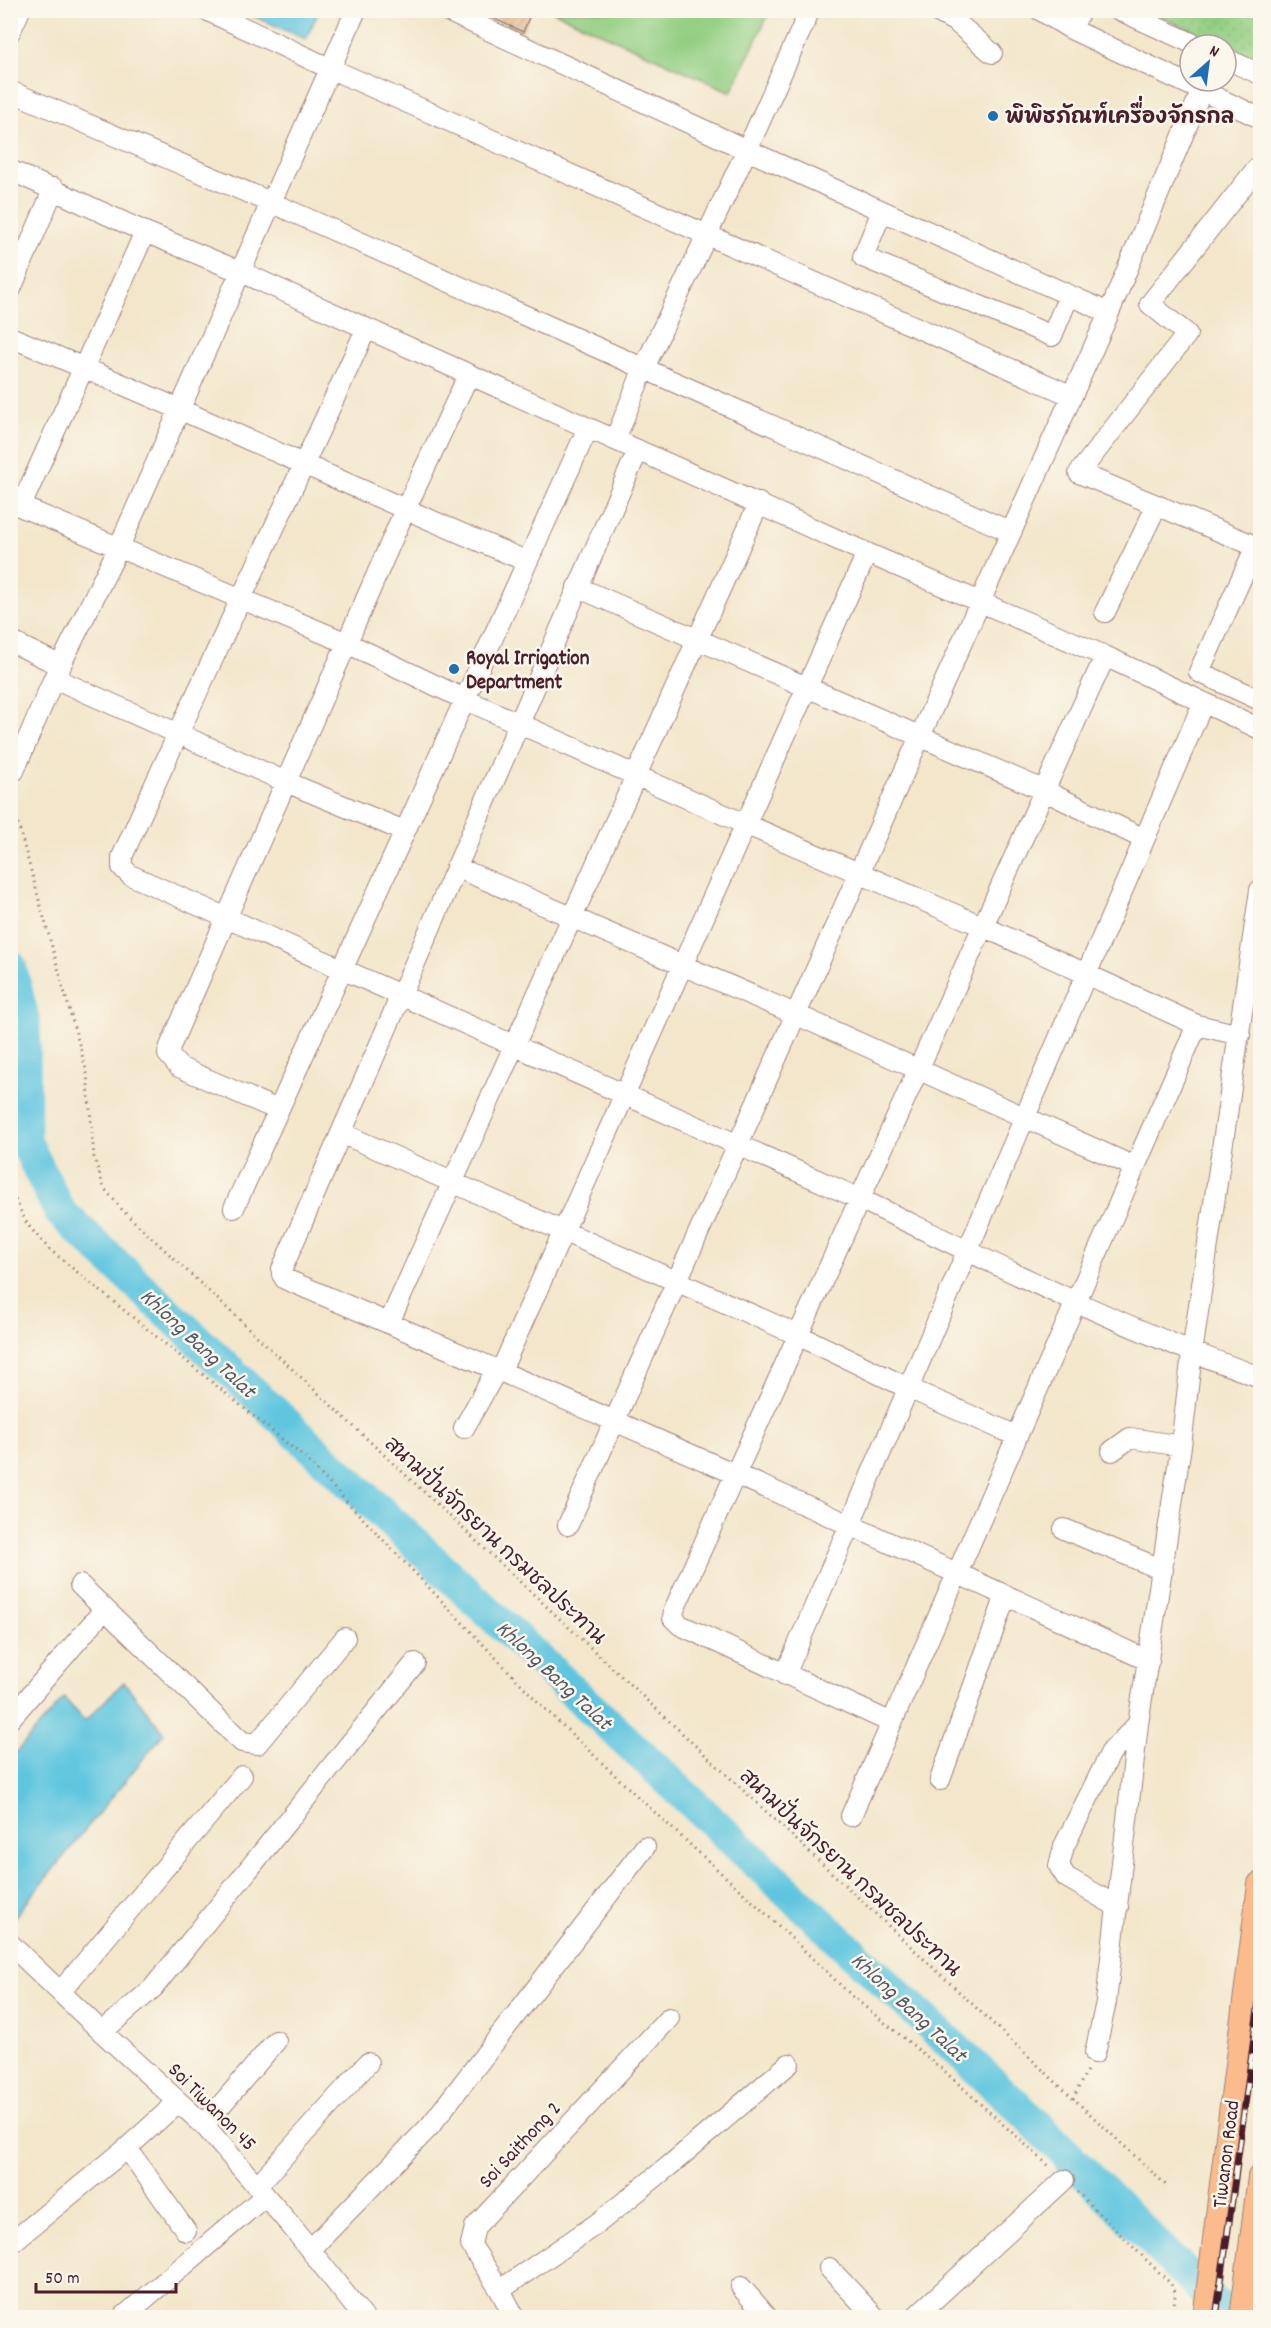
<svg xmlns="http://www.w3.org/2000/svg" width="1271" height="2328" font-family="Dekko,'Playpen Sans Thai',sans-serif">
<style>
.green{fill:url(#green-dots);stroke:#6e7656;stroke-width:1.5}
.pitch{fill:#92ce82;stroke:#6e7656;stroke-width:1.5}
.water{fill:#61c6df;stroke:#567285;stroke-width:1.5}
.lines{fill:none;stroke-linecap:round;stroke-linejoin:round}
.river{stroke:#61c6df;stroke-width:33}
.building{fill:url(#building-hatch)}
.minor-casing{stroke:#9e827b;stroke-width:22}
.major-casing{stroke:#9e827b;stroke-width:26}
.path{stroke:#9e827b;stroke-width:3;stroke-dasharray:1.5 4.5;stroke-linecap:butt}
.minor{stroke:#fff;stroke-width:20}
.major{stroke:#fbbb8d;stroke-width:24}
.rail-casing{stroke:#4a1f2b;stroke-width:7}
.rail{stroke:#fbf7ec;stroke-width:4.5;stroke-dasharray:14;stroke-linecap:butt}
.poi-dot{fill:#1f6fb2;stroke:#fbf7ec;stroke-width:2}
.labels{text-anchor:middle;stroke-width:5;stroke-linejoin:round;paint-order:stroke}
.poi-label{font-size:21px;font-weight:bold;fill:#4a1f2b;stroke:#fbf7ec;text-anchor:start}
.street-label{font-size:21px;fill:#4a1f2b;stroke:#fbf7ec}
.water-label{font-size:22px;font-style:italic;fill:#52596a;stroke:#fbf7ec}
</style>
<defs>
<pattern id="green-dots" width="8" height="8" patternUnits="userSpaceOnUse" patternTransform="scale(1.5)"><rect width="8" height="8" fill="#92ce82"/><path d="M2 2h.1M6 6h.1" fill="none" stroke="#7fb070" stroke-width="1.8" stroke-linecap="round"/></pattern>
<pattern id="building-hatch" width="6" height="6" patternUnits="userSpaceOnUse" patternTransform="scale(1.5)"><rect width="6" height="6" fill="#e2ba92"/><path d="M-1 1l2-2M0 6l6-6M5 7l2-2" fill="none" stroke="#c39f7e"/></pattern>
</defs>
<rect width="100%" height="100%" fill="#fbf7ec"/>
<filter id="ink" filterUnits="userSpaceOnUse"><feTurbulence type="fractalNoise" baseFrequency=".0167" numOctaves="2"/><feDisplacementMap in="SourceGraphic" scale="12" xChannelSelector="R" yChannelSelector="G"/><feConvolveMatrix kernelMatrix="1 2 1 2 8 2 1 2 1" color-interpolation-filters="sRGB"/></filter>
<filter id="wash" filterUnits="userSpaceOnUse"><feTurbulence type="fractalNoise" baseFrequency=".008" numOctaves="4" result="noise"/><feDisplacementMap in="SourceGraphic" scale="24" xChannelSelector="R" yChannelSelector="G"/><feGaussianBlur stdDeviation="1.35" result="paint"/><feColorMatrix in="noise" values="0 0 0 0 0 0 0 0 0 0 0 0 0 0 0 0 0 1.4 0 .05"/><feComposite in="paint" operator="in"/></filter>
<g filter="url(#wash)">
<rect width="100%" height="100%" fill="#f3e6cb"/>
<path class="green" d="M1147 11H1260V60Z"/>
<path class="pitch" d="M552 11H770L731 92Z"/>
<path class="water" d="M241 11 319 10V11L306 39Z
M124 1682 164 1733 12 1920 11 1758 64 1698 85 1721Z"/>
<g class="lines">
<path class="river" d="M10 966 24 1022 25 1141 60 1212 1033 2121 1230 2318"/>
</g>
<g id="blocks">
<path class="building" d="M475 10H532L523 32Z"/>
</g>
</g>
<g filter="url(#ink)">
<use href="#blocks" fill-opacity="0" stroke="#9e827b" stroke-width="1.5"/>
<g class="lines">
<g class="minor-casing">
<path id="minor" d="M206 10 331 69 1070 395
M445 10 747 150 1109 313
M934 10 956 22 992 53
M1040 10 1071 29 1260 118
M1119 10 1196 45
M1071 29 1081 10
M10 32 20 10
M1226 59 1260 74
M10 91 270 202 1011 532
M10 170 145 232 241 272 867 553 1105 656 1260 729
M1260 170 1257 168 1150 304 1187 334 1079 473 1260 548
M882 211 863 257 1052 336 1069 295
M10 291 54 188
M366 329C286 506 201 680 122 857V867L130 875 860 1199C991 1262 1123 1329 1260 1377
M10 337C184 408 354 489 526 561
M615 440 644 368 747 150 810 10
M638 450 282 1269V1274L285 1279C575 1402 863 1529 1149 1661
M10 502 347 643 464 699 745 824 982 926 1197 1025 1240 1035
M21 506 145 232
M1256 546 1199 672 1260 700
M577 587 1043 790 1144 839
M1105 612 1157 505
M10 641 61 666
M54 678 286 782 404 831
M14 771 54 678 119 547 356 10
M456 867 795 1014 1135 1167
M278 1110 179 1067 168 1054 169 1049 405 510 469 374
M341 1133 798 1335 908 1388 1017 1436
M234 1208 588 428
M389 1323 759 503
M500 1373 867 553
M464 1428 496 1371
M1112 1451 1130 1438 1181 1446
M568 1525 1109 313 1201 92
M1064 1529 1163 1570
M80 1585 242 1742 257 1744 345 1638
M785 1675 1203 703
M10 1719 104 1610
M892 1723 680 1625 673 1618 674 1610 1105 656
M940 1780 1006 1595
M851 1816 1197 1025
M1118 1907 1066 1877 1059 1866 1064 1846 1111 1752 1138 1724
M10 1944 102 2032 204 2125 293 2228 364 2318
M61 1991 242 1776
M102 2032 153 1988 415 1663
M1095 2053 1106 2002 1138 1724 1181 1446 1192 1353 1260 890
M204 2125 276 2041
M127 2148 186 2231
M257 2186 368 2063
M10 2244 127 2148 178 2102
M310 2250 430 2126 645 1847
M829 2268 876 2318
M741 2287 768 2318
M500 2290 598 2223 669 2166 789 2064
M122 2318 265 2196
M515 2318 500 2290 471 2245 475 2227 669 2018
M914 2318 1064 2180"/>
</g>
<g class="major-casing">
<path id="major" d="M1205 2318 1260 1884
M1242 2318 1260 2177"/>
</g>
<path class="path" d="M1255 10 1260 14
M10 795 87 1073 94 1157 104 1188 123 1211 1167 2186
M10 1189 27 1224 49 1249 305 1458 542 1706 639 1798 764 1912 853 1997 942 2069 1050 2167
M1073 2099 1088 2068
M1077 2192 1171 2284 1175 2295 1173 2318"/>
<use href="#minor" class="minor"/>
<use href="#major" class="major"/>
<g class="rail-casing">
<path id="rail" d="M1216 2318 1260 1994"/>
</g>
<use href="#rail" class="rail"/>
</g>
</g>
<g class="poi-dot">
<circle cx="993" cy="116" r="6"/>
<circle cx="454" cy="669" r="6"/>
</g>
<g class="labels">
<g class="poi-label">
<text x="1005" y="123">พิพิธภัณฑ์เครื่องจักรกล</text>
<text x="466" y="664">Royal Irrigation<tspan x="466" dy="24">Department</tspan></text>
</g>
<g class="street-label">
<text transform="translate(496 1540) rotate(43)" y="7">สนามปั่นจักรยาน กรมชลประทาน</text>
<text transform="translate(851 1872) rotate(43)" y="7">สนามปั่นจักรยาน กรมชลประทาน</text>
<text transform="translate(213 2106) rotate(45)" y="7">Soi Tiwanon 45</text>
<text transform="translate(519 2144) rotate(-47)" y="7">Soi Saithong 2</text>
<text transform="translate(1225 2154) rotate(-83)" y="7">Tiwanon Road</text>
</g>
<g class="water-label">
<text transform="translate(199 1342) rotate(43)" y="8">Khlong Bang Talat</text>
<text transform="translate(555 1674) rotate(43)" y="8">Khlong Bang Talat</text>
<text transform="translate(910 2006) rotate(43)" y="8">Khlong Bang Talat</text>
</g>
</g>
<rect width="1271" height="2328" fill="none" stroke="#fbf7ec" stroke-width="36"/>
<g transform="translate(1208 63) rotate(28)"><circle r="28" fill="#fbf7ec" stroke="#b4a19f" stroke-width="1.5"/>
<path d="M0-4.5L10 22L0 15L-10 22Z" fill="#1f6fb2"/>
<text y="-9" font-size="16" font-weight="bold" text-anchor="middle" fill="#4a1f2b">N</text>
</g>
<path d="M36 2283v9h140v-9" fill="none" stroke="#4a1f2b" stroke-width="3"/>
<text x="45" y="2283" font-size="18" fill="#4a1f2b" stroke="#fbf7ec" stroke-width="4.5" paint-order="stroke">50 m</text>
</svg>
